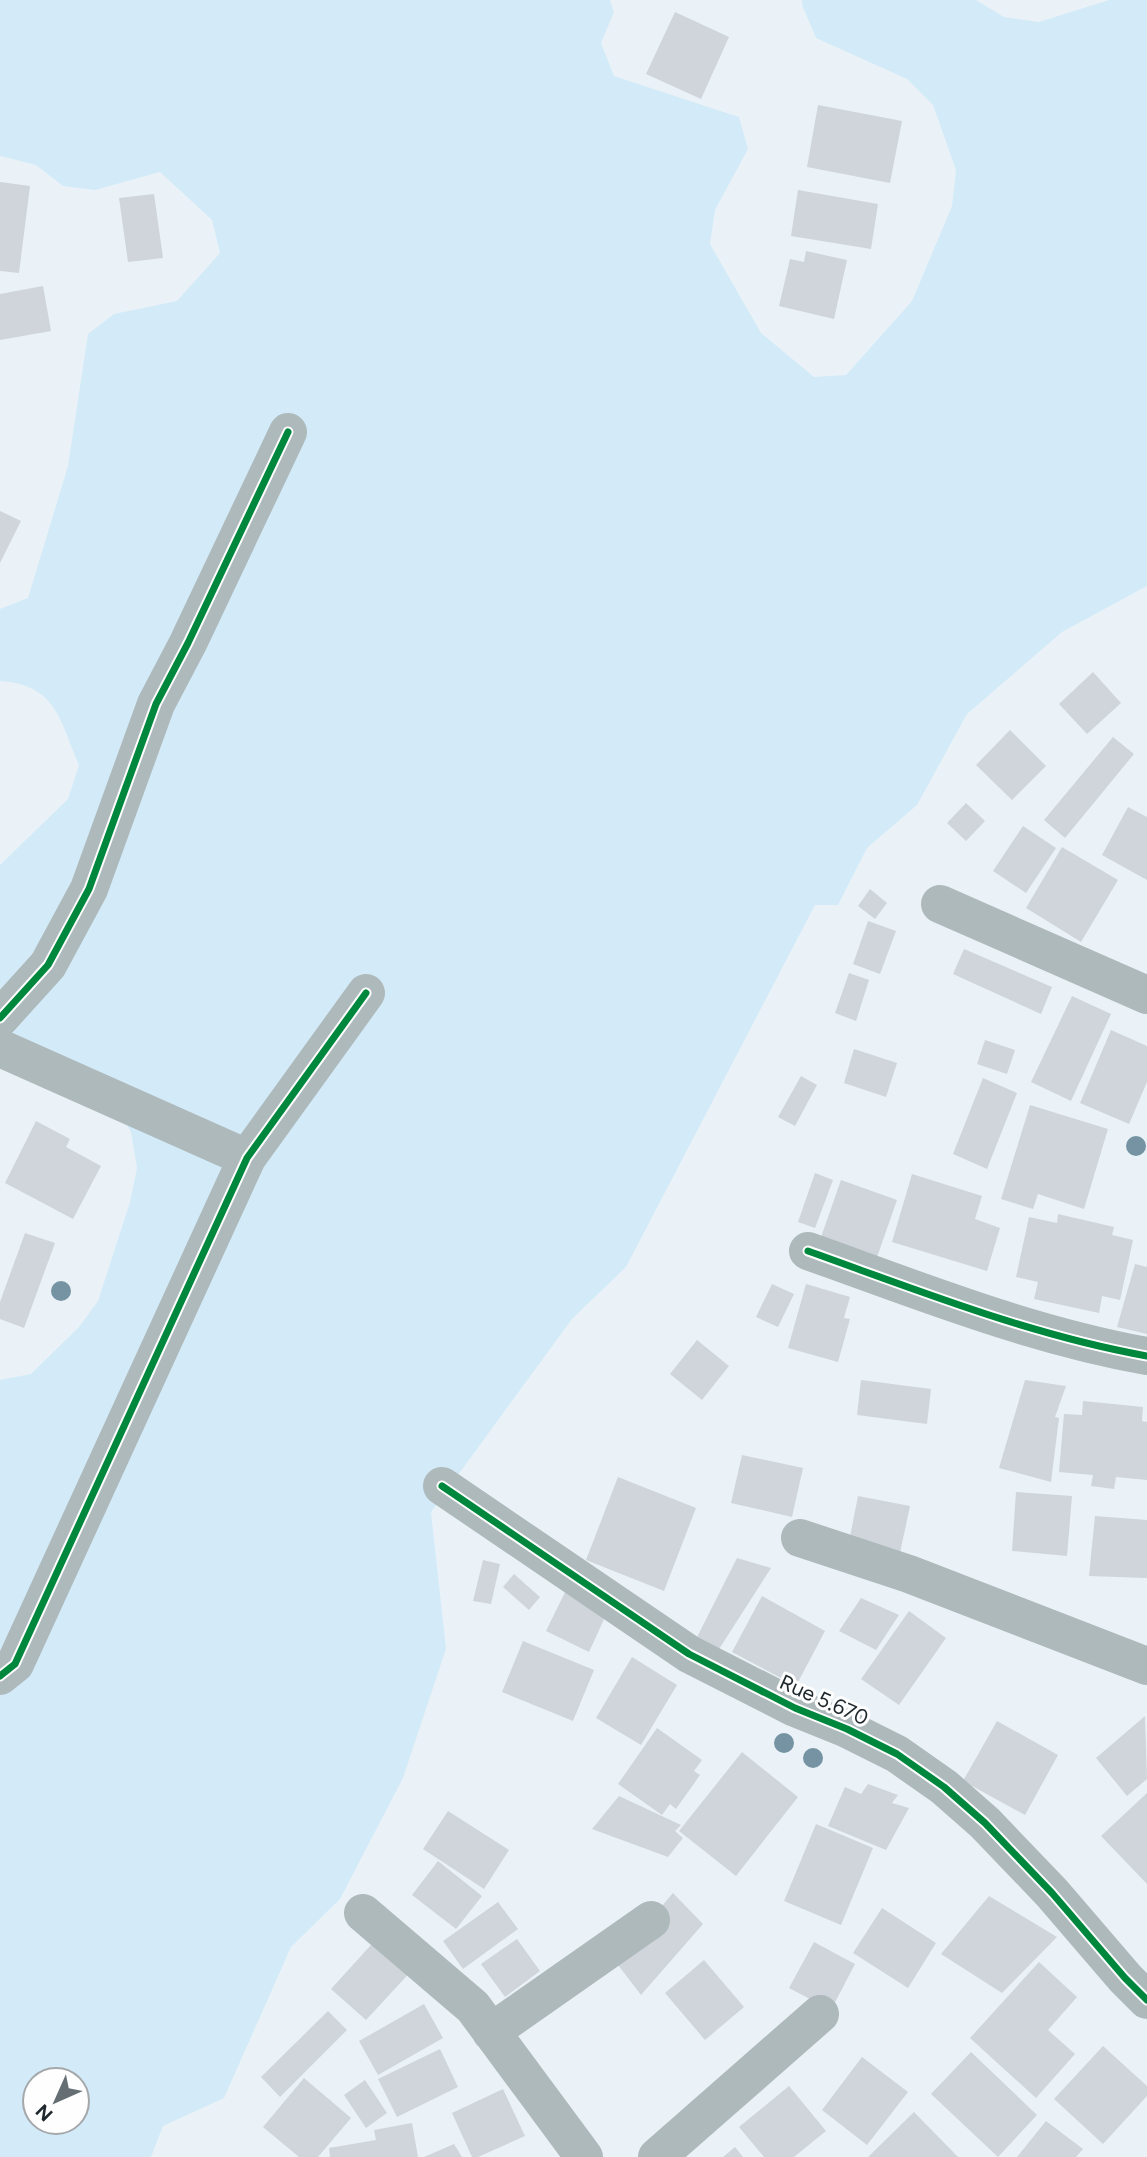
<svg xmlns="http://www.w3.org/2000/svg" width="1147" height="2157" font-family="Figtree,sans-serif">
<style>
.green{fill:#d3ebf8;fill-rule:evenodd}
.building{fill:#cfd5db}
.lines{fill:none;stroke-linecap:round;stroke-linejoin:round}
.minor{stroke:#aeb9bb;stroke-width:38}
.cycleway-casing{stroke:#fefefe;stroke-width:11}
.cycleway{stroke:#00873e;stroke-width:7}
.tree{fill:#7593a2}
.labels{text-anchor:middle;stroke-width:6;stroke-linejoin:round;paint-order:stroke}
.street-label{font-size:21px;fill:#1d272c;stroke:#fefefe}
</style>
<rect width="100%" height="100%" fill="#eaf2f7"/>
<path class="green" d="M0 0H610L614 12 601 43 614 76 739 117 748 149 715 210 710 244 761 333 814 377 846 375 912 301 952 206 956 170 933 105 907 79 816 38 802 5V0H976L1004 17 1039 22 1109 0H1147V586L1062 632 967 714 917 805 867 848 838 905H815L626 1267 572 1319 431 1512 446 1649 403 1778 340 1899 291 1947 224 2098 163 2126 151 2157H0V1380L31 1374 79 1327 98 1301 130 1202 137 1168 131 1132 113 1101 0 1030V865L68 799 79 765C60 721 57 685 0 681V609L28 598 68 466 88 334 114 314 177 301 220 253 212 220 160 172 95 190 63 186 36 165 0 156ZM35 2080H77V2122H35Z"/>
<path class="building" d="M675 12 729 37 701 99 646 74Z
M818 105 902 121 890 183 807 167Z
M0 182 30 186 19 273 0 271Z
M798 190 878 204 871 249 791 236Z
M154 194 163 258 128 262 119 198Z
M806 251 847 260 834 319 779 306 790 259 804 262Z
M43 286 51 331 0 340V294Z
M0 511 21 521 0 563Z
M1093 672 1121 703 1087 734 1059 704Z
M1010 730 1046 766 1012 800 976 765Z
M1113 737 1134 754 1065 838 1044 820Z
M966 803 985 821 966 841 947 823Z
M1128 807 1147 817V880L1102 855Z
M1023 826 1056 848 1026 893 993 871Z
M1062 847 1118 880 1081 942 1026 908Z
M870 889 887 903 875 919 858 906Z
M868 921 896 931 880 974 853 964Z
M964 949 1052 987 1041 1014 953 974Z
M849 973 869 980 856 1021 835 1013Z
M1072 996 1111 1014 1071 1101 1031 1082Z
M1111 1030 1147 1046V1082L1129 1124 1080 1103Z
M985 1040 1015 1050 1007 1074 977 1064Z
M854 1049 897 1063 886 1097 844 1083Z
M801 1076 817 1085 795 1126 778 1117Z
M983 1078 1017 1093 987 1169 953 1154Z
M1030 1105 1108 1129 1084 1209 1038 1194 1033 1209 1001 1199Z
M36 1121 70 1139 66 1147 101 1166 73 1219 5 1183Z
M815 1173 833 1180 815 1228 798 1222Z
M912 1174 982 1196 975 1219 1000 1228 987 1271 892 1242Z
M841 1180 897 1200 876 1260 820 1240Z
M1058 1214 1114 1227 1112 1235 1133 1240 1120 1300 1102 1296 1099 1313 1034 1299 1038 1282 1016 1277 1029 1217 1057 1223Z
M25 1233 55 1243 24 1328 0 1319V1302Z
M1135 1264 1147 1267V1334L1117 1327Z
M772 1284 794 1294 778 1327 756 1317Z
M806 1284 850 1297 844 1318 850 1319 838 1362 788 1348Z
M697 1340 729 1366 702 1400 670 1374Z
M861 1380 931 1389 927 1424 857 1415Z
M1025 1380 1066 1386 1055 1417 1059 1418 1051 1482 999 1468Z
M1083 1401 1143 1407 1142 1421 1147 1422V1480L1116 1477 1114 1489 1091 1486 1093 1475 1059 1472 1064 1414 1082 1415Z
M742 1455 803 1468 792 1517 731 1503Z
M618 1477 696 1508 664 1591 586 1560Z
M1016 1492 1072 1496 1067 1556 1012 1551Z
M858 1496 910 1506 900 1553 849 1542Z
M1095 1516 1147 1520V1578L1089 1576Z
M737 1558 771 1568 712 1660 689 1653Z
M483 1560 500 1564 491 1604 473 1601Z
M514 1574 540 1597 529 1610 503 1587Z
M569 1584 611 1604 589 1652 546 1631Z
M762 1596 825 1631 796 1686 732 1652Z
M861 1598 899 1615 876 1650 839 1631Z
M909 1611 946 1638 899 1705 861 1679Z
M523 1641 594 1670 573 1721 502 1692Z
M632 1657 677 1685 641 1745 596 1718Z
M1145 1716 1147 1779 1127 1796 1096 1758Z
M997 1721 1058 1755 1025 1815 963 1781Z
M657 1728 702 1760 694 1771 700 1775 676 1809 670 1804 662 1815 618 1784Z
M742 1752 798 1797 736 1876 679 1831Z
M868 1784 898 1795 892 1803 909 1808 886 1850 828 1826 845 1787 861 1794Z
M1147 1793V1884L1101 1836Z
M619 1796 681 1825 675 1831 683 1838 668 1857 592 1829Z
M448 1811 509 1850 484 1889 423 1849Z
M816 1824 873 1848 841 1925 784 1901Z
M438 1861 482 1896 456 1929 412 1895Z
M673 1893 703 1924 641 1995 615 1961Z
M989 1896 1057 1937 1002 1993 941 1954Z
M498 1902 518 1929 463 1969 443 1941Z
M882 1908 936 1943 908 1988 853 1953Z
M380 1935 415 1967 366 2020 331 1989Z
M517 1939 540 1971 505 1997 481 1964Z
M814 1942 855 1964 831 2010 789 1988Z
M704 1960 744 2007 705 2040 665 1993Z
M1039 1962 1077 1997 1048 2030 1075 2054 1036 2098 970 2038Z
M424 2004 443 2038 378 2075 359 2041Z
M328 2011 347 2030 280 2097 261 2077Z
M1103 2046 1147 2086V2096L1103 2144 1054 2099Z
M440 2049 458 2087 397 2117 378 2079Z
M971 2052 1037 2115 998 2157 931 2094Z
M862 2057 908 2092 867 2145 822 2110Z
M304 2078 351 2118 318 2157H299L263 2127Z
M365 2080 387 2113 366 2128 344 2095Z
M789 2086 826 2131 794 2157H764L739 2127Z
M503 2089 525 2136 478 2157H472L452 2113Z
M914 2112 958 2157H868Z
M1046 2121 1083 2149 1076 2157H1017Z
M412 2123 418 2157H330L329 2148 376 2140 374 2130Z
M454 2144 462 2157H424Z
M735 2147 743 2157H723Z"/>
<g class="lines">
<path class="minor" d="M940 904 1147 995
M0 1018 48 965 89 889 156 704 188 643 288 432
M0 1048 247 1158
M808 1251C920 1291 1030 1335 1147 1356
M442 1486 689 1654 795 1708 847 1729 897 1754 944 1787 985 1823 1052 1893 1125 1978 1147 2000
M800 1538 909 1574 1147 1666
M0 1676 15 1664 247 1158 366 993
M363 1913 473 2007 584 2157
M491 2032 651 1920
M657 2157 820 2014"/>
<g class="cycleway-casing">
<path id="cycleway" d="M0 1018 48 965 89 889 156 704 188 643 288 432
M808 1251C920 1291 1030 1335 1147 1356
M442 1486 689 1654 795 1708 847 1729 897 1754 944 1787 985 1823 1052 1893 1125 1978 1147 2000
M0 1676 15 1664 247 1158 366 993"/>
</g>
<use href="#cycleway" class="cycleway"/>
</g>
<g class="tree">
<circle cx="1136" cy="1146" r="10"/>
<circle cx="61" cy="1291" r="10"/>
<circle cx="784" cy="1743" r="10"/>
<circle cx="813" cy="1758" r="10"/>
</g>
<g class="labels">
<g class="street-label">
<text transform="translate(824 1700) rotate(24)" y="7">Rue 5.670</text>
</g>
</g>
<g transform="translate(56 2101) rotate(225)"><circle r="33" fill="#fefefe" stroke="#a4a8aa" stroke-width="2"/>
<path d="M0-5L12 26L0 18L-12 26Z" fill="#656e73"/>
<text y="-10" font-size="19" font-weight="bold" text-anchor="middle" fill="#1d272c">N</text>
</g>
</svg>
